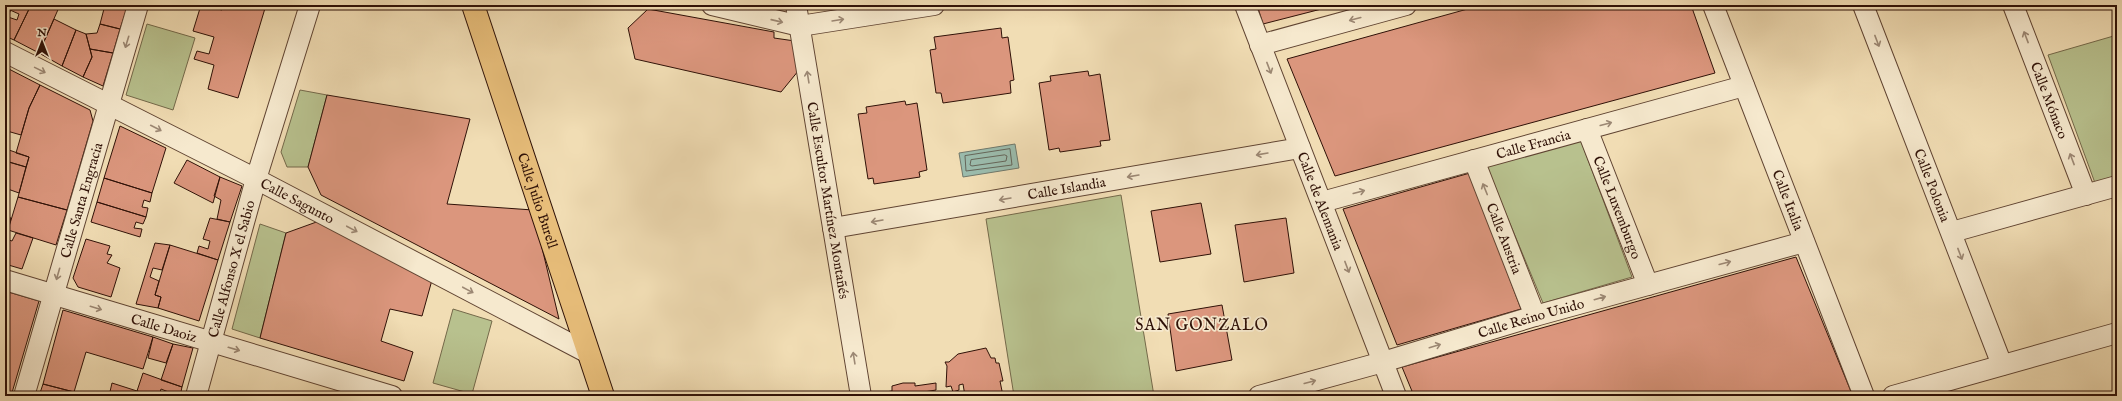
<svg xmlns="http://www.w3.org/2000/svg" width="2122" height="401" font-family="'IM FELL English',serif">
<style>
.green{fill:#b8c18e;stroke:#74694a}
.water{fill:#9bbcad;stroke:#70786b}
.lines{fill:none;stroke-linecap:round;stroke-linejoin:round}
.shore{stroke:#65665a;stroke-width:1}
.building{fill:#db967d;stroke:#2f1107}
.minor-casing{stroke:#604432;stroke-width:22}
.major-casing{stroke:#2f1107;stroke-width:24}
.minor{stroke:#f6e9ce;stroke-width:20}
.major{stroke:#e8be7a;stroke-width:22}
.oneway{stroke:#9c8874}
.labels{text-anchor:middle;stroke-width:3.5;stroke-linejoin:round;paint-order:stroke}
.street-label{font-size:14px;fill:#2f1107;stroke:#f6e9ce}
.quarter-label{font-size:16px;letter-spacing:1px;fill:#2f1107;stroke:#f6e9ce}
</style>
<rect width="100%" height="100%" fill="#f1ddb4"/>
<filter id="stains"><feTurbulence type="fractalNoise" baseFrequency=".005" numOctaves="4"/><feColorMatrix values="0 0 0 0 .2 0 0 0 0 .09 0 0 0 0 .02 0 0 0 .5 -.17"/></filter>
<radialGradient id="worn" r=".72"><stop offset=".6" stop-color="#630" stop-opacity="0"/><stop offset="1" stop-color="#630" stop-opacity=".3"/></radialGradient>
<path class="green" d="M147 24 195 38 173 110 126 95Z
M2117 35V176L2095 183 2048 55Z
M300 90 327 95 308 167H287L281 152Z
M1581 141 1632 277 1543 303 1486 166Z
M1121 195 1154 396H1014L986 219Z
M260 224 286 233 260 338 232 329Z
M453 309 492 321 472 394 433 383Z"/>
<path class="water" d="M1015 144 1019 168 963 177 959 153Z"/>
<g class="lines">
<path class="shore" d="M1010 149 1012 165 966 171 965 156Z
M1005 155 1007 156 1006 161 972 166 970 165 971 160Z"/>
</g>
<path class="building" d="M9 5H13L5 23V7H8Z
M13 5H31L14 40 5 36V23L8 17 17 20 19 14 10 10Z
M31 5H60L39 53 14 40Z
M105 5H128L120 29 100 24Z
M201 5 222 10 223 5H266L238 98 208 89 214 65 194 59 197 51 209 54 214 37 193 31Z
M1257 5H1337L1263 24Z
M1482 5H1691L1715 73 1335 176 1287 59Z
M648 9 774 32V38L795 41 799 70 781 92 635 59 628 28Z
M54 19 76 30 62 66 39 53Z
M100 24 120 29 113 53 90 49 86 34 97 33Z
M1001 28 1002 38 1008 37 1014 80 1010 81 1011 93 943 103 941 93H936L930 50 936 49 934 37Z
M76 30 86 34 92 57 83 77 62 66Z
M90 49 113 53 103 86 83 77 92 57Z
M5 67 40 85 29 108 21 135 7 131 5 137Z
M1088 71 1089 76 1100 74 1110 140 1100 141 1101 146 1060 152 1059 148 1049 150 1039 83 1051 81 1050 76Z
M40 85 90 110 93 121 67 210 18 197 29 157 16 153 29 108Z
M327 95 470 119 447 204 533 210 559 319 321 195 308 167Z
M905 101 906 105 917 103 927 170 919 172 920 177 874 184 873 178 868 179 858 114 867 113 866 107Z
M120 126 166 148 152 193 104 178Z
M9 150 29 157 26 167 6 161Z
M187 160 220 177 213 203 174 183Z
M5 161 26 167 19 193 5 188Z
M1470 173 1521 309 1397 345 1343 209Z
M220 177 242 186 230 222 217 219 221 200 214 196Z
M104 178 152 193 150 202 144 200 142 207 148 208 146 217 97 202Z
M18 197 67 210 56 245 8 230Z
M97 202 146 217 143 224 136 222 134 228 142 229 140 237 91 222Z
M1201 203 1211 254 1160 262 1151 211Z
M5 217 11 218 5 241Z
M210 218 230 222 218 260 197 253 199 246 208 249 210 241 203 239Z
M1286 218 1294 273 1244 282 1235 225Z
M322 220 432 280 422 316 390 309 381 341 413 352 404 381 260 338 286 233Z
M16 233 33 238 22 269 5 264 6 239 12 241Z
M86 239 110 246 107 254 112 255 107 263 120 268 111 297 78 287 73 278Z
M155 243 170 245 162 270 153 268 150 277 159 281 155 295 161 297 158 308 136 304Z
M170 245 218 260 199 321 158 308 161 297 155 295Z
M1796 257 1852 394 1845 396H1414L1402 367Z
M5 291 39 301 11 396H5Z
M1222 305 1232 360 1176 371 1168 314Z
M63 310 153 337 143 369 86 352 74 392 43 384Z
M153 337 173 344 166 363 148 358Z
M173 344 193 348 182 387 161 380Z
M986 348 991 358H995L996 363H999L1003 381H1000L1003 396H965L963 384 959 385V390L953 392 951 386 946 387 947 366 945 362H949L958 354Z
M143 373 182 387 180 396H170L171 393 161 389 159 396 137 391Z
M112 383 137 391 154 396H109Z
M903 383H915V386L936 383V390L924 392V396H886L885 392 892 391V386Z
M43 384 74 392 79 394 78 396H39Z"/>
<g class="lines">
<g class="minor-casing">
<g id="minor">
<path d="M712 5 800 26 934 5"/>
<path id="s1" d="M796 5 861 396"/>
<path id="s2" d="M1245 5 1396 396"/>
<path id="s3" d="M1713 5 1864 396"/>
<path id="s4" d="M1863 5 2002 365"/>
<path id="s5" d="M2013 5 2086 195"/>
<path d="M1260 45 1406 5"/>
<path id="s6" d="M5 52 256 179 588 353"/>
<path id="s7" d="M1587 129 1648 285"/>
<path id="s8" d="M1474 160 1535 316"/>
<path id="s9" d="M1322 202 1744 86"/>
<path id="s10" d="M833 228 1300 148"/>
<path d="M1952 232 2117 186"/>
<path id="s11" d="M5 280 392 396"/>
<path id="s12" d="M24 396 138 5"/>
<path id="s13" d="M196 396 256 179 310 5"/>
<path id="s14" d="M1259 396 1383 362 1535 316 1804 242"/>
<path d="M1893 396 2117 333"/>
</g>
</g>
<g class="major-casing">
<g id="major">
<path id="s15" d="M473 5 603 396"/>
</g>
</g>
<use href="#minor" class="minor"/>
<use href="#major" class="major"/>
</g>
<defs><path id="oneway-shaft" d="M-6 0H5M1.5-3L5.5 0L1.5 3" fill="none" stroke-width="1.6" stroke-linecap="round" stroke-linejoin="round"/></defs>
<g class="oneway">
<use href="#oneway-shaft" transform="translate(1355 19) rotate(165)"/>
<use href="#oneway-shaft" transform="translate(838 20) rotate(-9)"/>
<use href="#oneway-shaft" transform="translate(777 21) rotate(13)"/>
<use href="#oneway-shaft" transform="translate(2026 37) rotate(-111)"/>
<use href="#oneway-shaft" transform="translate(1877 41) rotate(69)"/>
<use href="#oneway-shaft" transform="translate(127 42) rotate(107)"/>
<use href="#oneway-shaft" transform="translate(1269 68) rotate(69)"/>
<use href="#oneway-shaft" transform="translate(40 70) rotate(26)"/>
<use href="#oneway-shaft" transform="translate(808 77) rotate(-99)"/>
<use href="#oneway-shaft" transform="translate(1606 124) rotate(-15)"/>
<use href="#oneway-shaft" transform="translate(156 128) rotate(27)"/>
<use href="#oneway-shaft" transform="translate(1262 154) rotate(170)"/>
<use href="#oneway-shaft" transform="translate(2072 159) rotate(-111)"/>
<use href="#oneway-shaft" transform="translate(1133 176) rotate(170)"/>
<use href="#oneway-shaft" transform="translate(1485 189) rotate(-112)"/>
<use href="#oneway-shaft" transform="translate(1359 192) rotate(-15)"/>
<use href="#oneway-shaft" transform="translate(1005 199) rotate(170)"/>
<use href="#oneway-shaft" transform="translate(877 221) rotate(170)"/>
<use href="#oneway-shaft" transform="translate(352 229) rotate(28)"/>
<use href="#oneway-shaft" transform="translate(1960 254) rotate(69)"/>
<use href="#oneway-shaft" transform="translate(1725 263) rotate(-15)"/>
<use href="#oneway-shaft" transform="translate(1347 267) rotate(69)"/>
<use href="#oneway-shaft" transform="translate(58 274) rotate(106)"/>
<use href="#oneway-shaft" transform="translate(468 290) rotate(28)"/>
<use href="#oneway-shaft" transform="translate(1600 298) rotate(-16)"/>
<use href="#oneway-shaft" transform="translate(96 308) rotate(17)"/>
<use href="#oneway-shaft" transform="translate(1435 346) rotate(-17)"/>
<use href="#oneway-shaft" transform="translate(234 349) rotate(16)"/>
<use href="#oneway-shaft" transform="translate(854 358) rotate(-99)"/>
<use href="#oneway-shaft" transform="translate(1310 382) rotate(-15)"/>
</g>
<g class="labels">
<g class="street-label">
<text dy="5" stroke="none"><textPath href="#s5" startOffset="102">Calle Mónaco</textPath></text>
<text dy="5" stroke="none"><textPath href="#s9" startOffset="219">Calle Francia</textPath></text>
<text dy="5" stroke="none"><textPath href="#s4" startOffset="193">Calle Polonia</textPath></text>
<text dy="5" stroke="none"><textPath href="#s10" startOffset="237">Calle Islandia</textPath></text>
<text dy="5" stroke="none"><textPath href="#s12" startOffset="204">Calle Santa Engracia</textPath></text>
<text dy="5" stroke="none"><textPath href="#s1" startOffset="198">Calle Escultor Martínez Montañés</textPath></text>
<text dy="5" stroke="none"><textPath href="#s6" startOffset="328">Calle Sagunto</textPath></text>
<text dy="5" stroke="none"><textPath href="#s15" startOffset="206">Calle Julio Burell</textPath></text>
<text dy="5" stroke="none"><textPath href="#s2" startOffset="210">Calle de Alemania</textPath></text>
<text dy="5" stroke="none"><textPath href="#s3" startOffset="209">Calle Italia</textPath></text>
<text dy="5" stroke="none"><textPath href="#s7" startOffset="84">Calle Luxemburgo</textPath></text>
<text dy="5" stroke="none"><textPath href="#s8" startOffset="84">Calle Austria</textPath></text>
<text dy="5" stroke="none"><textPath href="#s13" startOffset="132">Calle Alfonso X el Sabio</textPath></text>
<text dy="5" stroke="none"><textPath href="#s14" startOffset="283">Calle Reino Unido</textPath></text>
<text dy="5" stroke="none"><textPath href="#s11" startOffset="166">Calle Daoiz</textPath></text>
</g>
<g class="quarter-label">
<text x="1202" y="330">SAN GONZALO</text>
</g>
</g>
<rect width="2122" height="401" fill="none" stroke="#f1ddb4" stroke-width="20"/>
<rect x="6" y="6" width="2110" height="389" fill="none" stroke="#2f1107" stroke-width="2"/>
<rect x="10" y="10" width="2102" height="381" fill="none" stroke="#2f1107"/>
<g transform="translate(42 42)" stroke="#f6e9ce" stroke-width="3" paint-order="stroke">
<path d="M0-3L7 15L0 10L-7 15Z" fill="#2f1107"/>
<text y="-6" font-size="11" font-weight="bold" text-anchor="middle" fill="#2f1107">N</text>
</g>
<rect width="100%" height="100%" filter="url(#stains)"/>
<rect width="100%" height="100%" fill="url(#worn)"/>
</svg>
